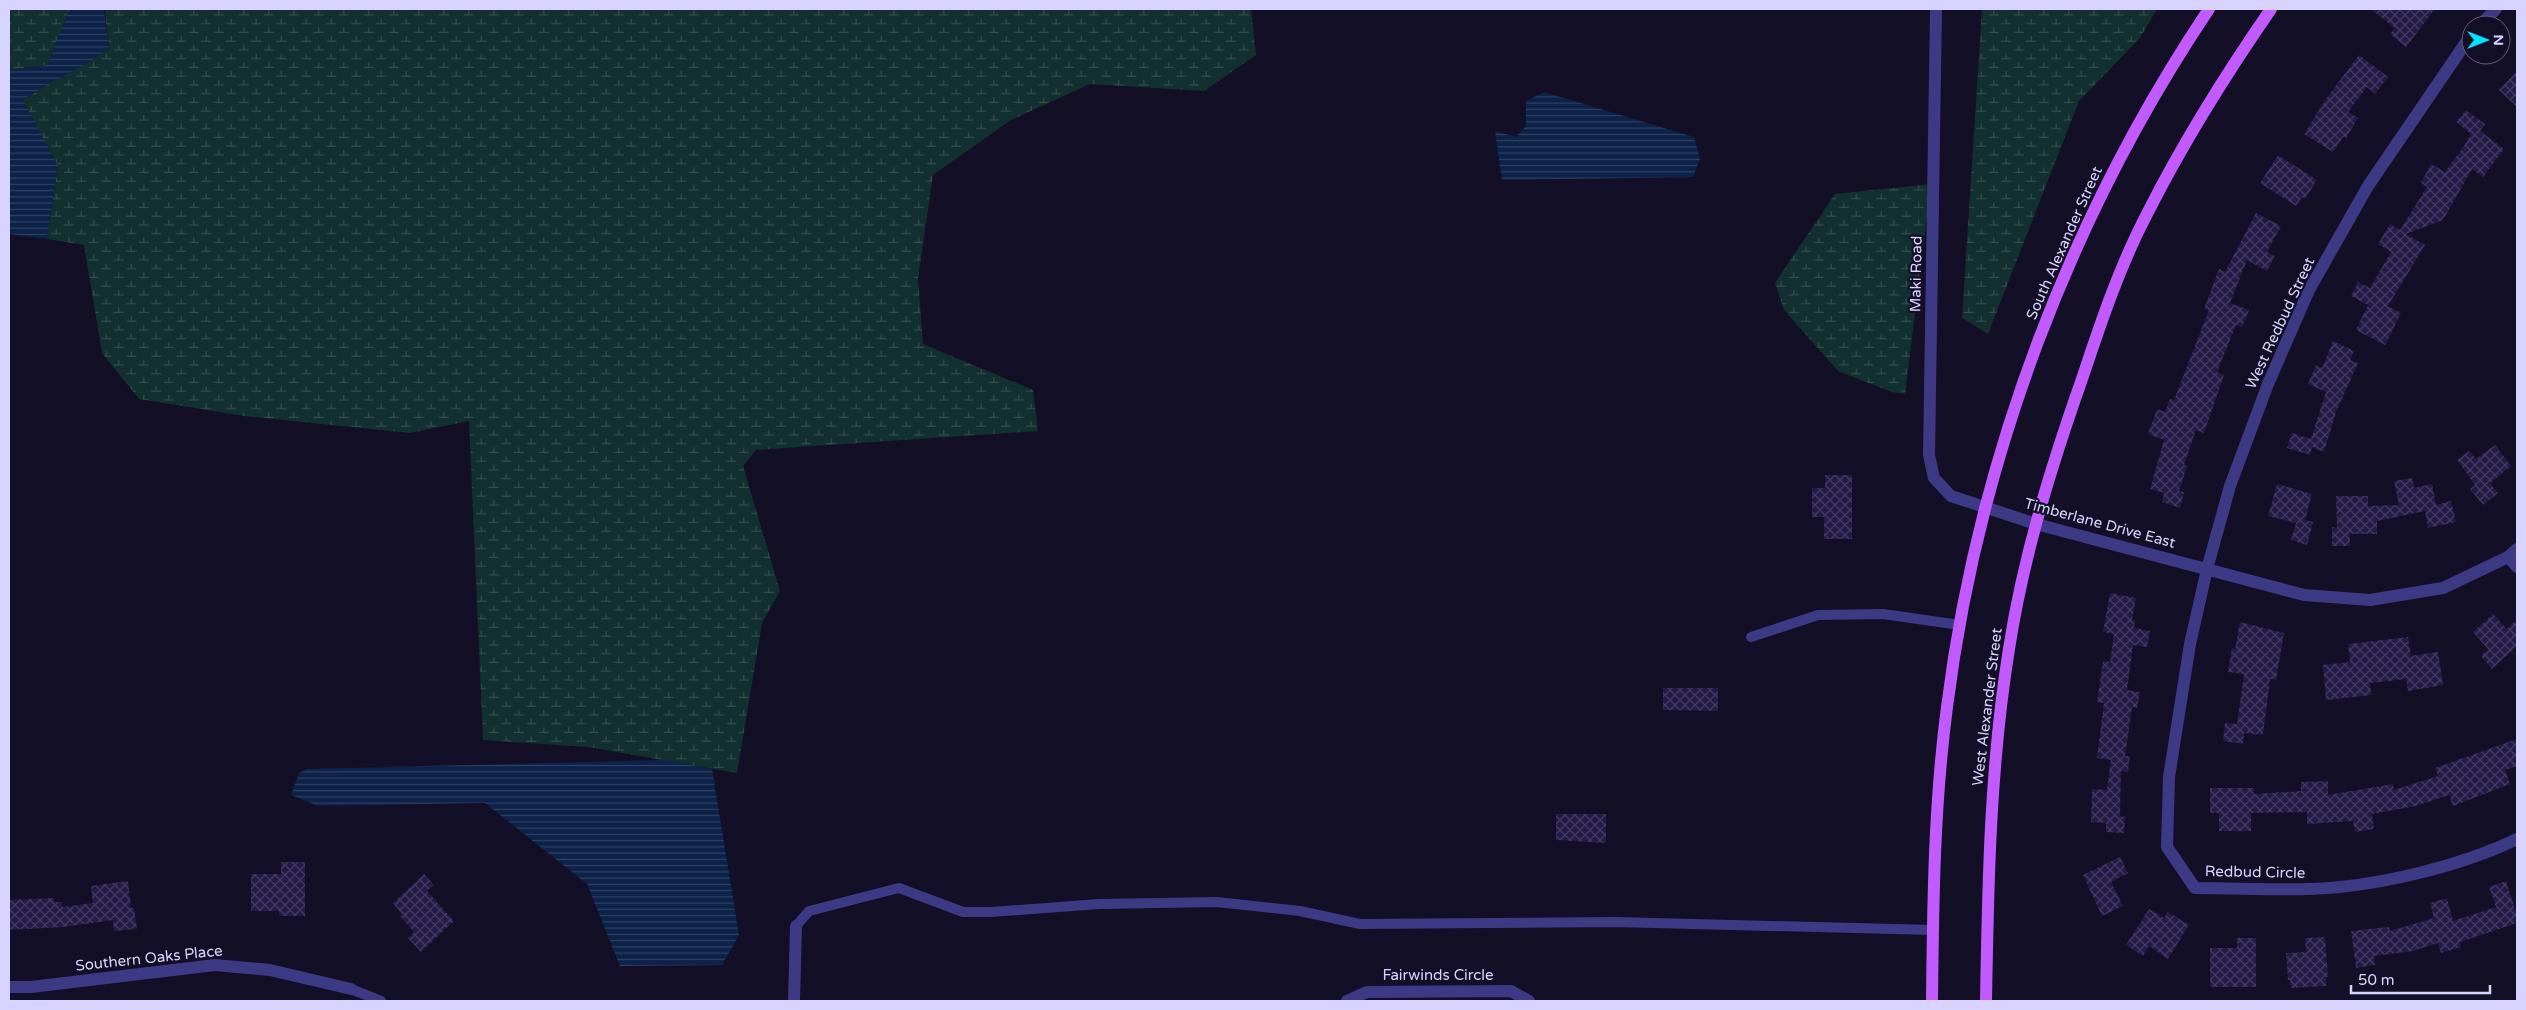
<svg xmlns="http://www.w3.org/2000/svg" width="2526" height="1010" font-family="'Varela Round',sans-serif">
<style>
.wetland{fill:url(#wetland-marsh)}
.water{fill:url(#water-rules)}
.building{fill:url(#building-cross-hatch)}
.lines{fill:none;stroke-linecap:round;stroke-linejoin:round}
.service{stroke:#3d3a85;stroke-width:10}
.minor{stroke:#3d3a85;stroke-width:12}
.primary{stroke:#c25bff;stroke-width:12}
.labels{text-anchor:middle;stroke-width:4.5;stroke-linejoin:round;paint-order:stroke}
.street-label{font-size:15px;fill:#d9d4ff;stroke:#130f26}
</style>
<defs>
<pattern id="wetland-marsh" width="20" height="14" patternUnits="userSpaceOnUse" patternTransform="scale(1.25)"><rect width="20" height="14" fill="#12302f"/><path d="M1 5h8M5 5V1M11 12h8M15 12V8" fill="none" stroke="#344d4e"/></pattern>
<pattern id="water-rules" width="6" height="5" patternUnits="userSpaceOnUse" patternTransform="scale(1.25)"><rect width="6" height="5" fill="#0c2248"/><path d="M0 2.5h6" fill="none" stroke="#2f4163"/></pattern>
<pattern id="building-cross-hatch" width="8" height="8" patternUnits="userSpaceOnUse" patternTransform="scale(1.25)"><rect width="8" height="8" fill="#241b47"/><path d="M0 0l8 8M0 8l8-8" fill="none" stroke="#433b63"/></pattern>
</defs>
<rect width="100%" height="100%" fill="#130f26"/>
<path class="wetland" d="M9 9H70L47 65 9 70Z
M105 9H1251L1256 55 1204 91 1090 84 1011 120 933 175 918 278 923 344 1033 390 1038 431 756 450 743 466 780 591 762 623 737 773 588 747 483 740 469 421 410 433 244 416 139 399 102 353 84 245 47 239 58 166 22 101C50 81 80 67 109 49Z
M1982 9H2157L2140 38 2079 101 1988 334 1962 318Z
M1931 184 1905 394 1892 392 1838 371 1784 310 1775 283 1835 194Z"/>
<path class="water" d="M70 9H104L109 49C81 69 50 81 23 100L58 166 47 239 9 234V70L47 65Z
M1544 92 1694 137 1700 159 1693 177 1502 180 1495 131 1516 137 1526 126V101Z
M665 760 712 769 739 935 722 965 620 966 587 884 485 803 318 806 291 795 299 773 307 769Z"/>
<path class="building" d="M2370 9H2435L2406 47 2390 34 2395 28Z
M2359 55 2388 77 2375 94 2367 87 2348 112 2358 118 2346 138 2343 137 2333 152 2304 134 2326 99Z
M2517 71V107L2499 90Z
M2466 110 2485 124 2480 131 2504 149 2483 177 2472 169 2443 220 2406 234 2425 245 2388 306 2401 313 2385 345 2356 330 2368 305 2351 296 2358 282 2370 288 2391 252 2378 244 2390 224 2400 230 2427 187 2421 183 2431 164 2445 172 2464 146 2471 134 2456 122Z
M2278 155 2317 180 2305 199 2302 197 2296 206 2260 183Z
M2256 213 2281 226 2267 252 2275 256 2267 271 2247 260 2230 303 2249 310 2242 327 2236 325 2217 372 2224 375 2204 433 2196 430 2184 465 2187 466 2179 491 2184 492 2180 508 2162 502 2164 493 2150 489 2164 440 2148 434 2157 409 2165 412 2170 399 2174 400 2209 310 2204 309 2219 269 2225 272Z
M2333 341 2354 351 2350 360 2358 363 2336 412 2324 452 2312 447 2310 455 2287 448 2292 433 2311 439 2326 392 2308 384 2316 365 2322 368Z
M2495 445 2511 466 2490 483 2498 493 2483 505 2470 489 2475 485 2457 460 2469 451 2476 459Z
M1825 475H1852V539H1824V517H1812V488H1825Z
M2412 478 2414 488 2432 484 2436 505 2451 501 2456 522 2428 528 2425 511 2377 521V534H2350V546H2332V527L2337 528 2336 496H2368V506L2399 505 2394 481Z
M2277 484 2312 494 2305 520 2313 522 2307 545 2291 540 2296 523 2268 516Z
M2110 593 2136 598 2132 620H2135L2134 628 2150 631 2147 647 2133 645 2127 690 2140 692 2137 708 2132 707 2125 756H2130L2128 772 2121 771 2120 816 2125 817 2124 833 2106 832V823L2091 822 2092 789 2107 790 2111 760 2097 758 2104 703 2097 702 2103 661 2110 662 2114 634 2103 632Z
M2493 614 2507 629 2517 619V646L2492 669 2481 656 2488 649 2473 632Z
M2240 622 2284 633 2276 680 2270 679 2263 735 2244 733 2243 744 2223 741 2225 723 2237 724 2244 674 2228 672 2232 648 2235 649Z
M2408 637 2411 656 2438 652 2443 685 2408 691 2406 679 2370 683 2371 695 2326 700 2323 665 2350 662 2348 644Z
M1663 688H1718V711L1663 710Z
M2517 739V766L2505 770 2510 784 2453 806 2449 795 2416 806 2372 814 2374 829 2355 832 2353 821 2307 824V812L2251 813V831H2219V813H2210V788H2254V794L2301 791V782L2328 781V795L2393 784 2394 790 2438 776 2435 768Z
M1556 814H1606V843L1556 840Z
M2120 857 2128 873 2111 882 2123 906 2102 916 2083 875Z
M281 862H305V916H279V911H251V874H281Z
M424 874 434 885 427 891 454 921 421 952 408 938 414 932 400 916 402 914 393 903Z
M128 881 131 908H134L137 929 114 931 113 920 63 927 9 930V900L54 898V902H62V907L93 903 91 886Z
M2506 881 2517 915V923L2460 942 2461 947 2441 953 2438 943 2413 951 2374 956 2375 965 2356 968 2351 931 2389 927 2390 931 2434 918 2430 903 2447 898 2453 921 2496 907 2489 887Z
M2149 909 2164 918 2168 912 2189 925 2168 959 2149 946 2143 956 2126 945Z
M2325 937 2328 977H2326V986L2291 988 2290 980H2288L2286 953 2306 952 2305 938Z
M2237 938H2256V987H2210V948H2237Z"/>
<g class="lines">
<path class="service" d="M1751 637 1818 615 1883 614 1960 625
M796 926 809 911 899 888 963 912H991L1099 904 1217 902 1300 911 1360 924 1616 922 1933 930
M351 989 381 1001"/>
<path class="minor" d="M1936 9 1929 455 1934 478 1951 496 2036 524 2304 595 2370 600 2443 588 2508 557 2517 549
M2480 25 2496 9
M2471 35 2368 186 2309 290 2268 384 2230 486 2207 569 2190 644 2169 777 2167 847 2195 888C2233 888 2271 890 2310 889 2374 887 2459 867 2517 839
M2508 557 2517 567
M9 987H31L215 965 270 970 351 989
M794 1001 796 926
M1347 1001 1367 992 1511 991 1529 1001"/>
<path class="primary" d="M1932 1001C1933 903 1934 805 1947 707 1978 460 2070 216 2209 9
M1986 1001C1988 883 1990 766 2009 649 2023 557 2051 467 2082 379 2101 322 2120 265 2148 212 2184 141 2226 74 2271 9"/>
</g>
<g class="labels">
<g class="street-label">
<text transform="translate(2064 243) rotate(-66)" y="5">South Alexander Street</text>
<text transform="translate(1916 274) rotate(-89)" y="5">Maki Road</text>
<text transform="translate(2280 323) rotate(-65)" y="5">West Redbud Street</text>
<text transform="translate(2100 523) rotate(15)" y="5">Timberlane Drive East</text>
<text transform="translate(1987 707) rotate(-83)" y="5">West Alexander Street</text>
<text transform="translate(2255 872) rotate(1)" y="5">Redbud Circle</text>
<text transform="translate(149 958) rotate(-6)" y="5">Southern Oaks Place</text>
<text x="1438" y="980">Fairwinds Circle</text>
</g>
</g>
<rect width="2526" height="1010" fill="none" stroke="#d9d4ff" stroke-width="20"/>
<g transform="translate(2486 40) rotate(90)"><circle r="24" fill="#130f26" stroke="#625e7d"/>
<path d="M0-4L9 19L0 12L-9 19Z" fill="#00e5ff"/>
<text y="-8" font-size="14" font-weight="bold" text-anchor="middle" fill="#d9d4ff">N</text>
</g>
<path d="M2351 985v8h139v-8" fill="none" stroke="#d9d4ff" stroke-width="2.5"/>
<text x="2358" y="985" font-size="15" fill="#d9d4ff" stroke="#130f26" stroke-width="4" paint-order="stroke">50 m</text>
</svg>
